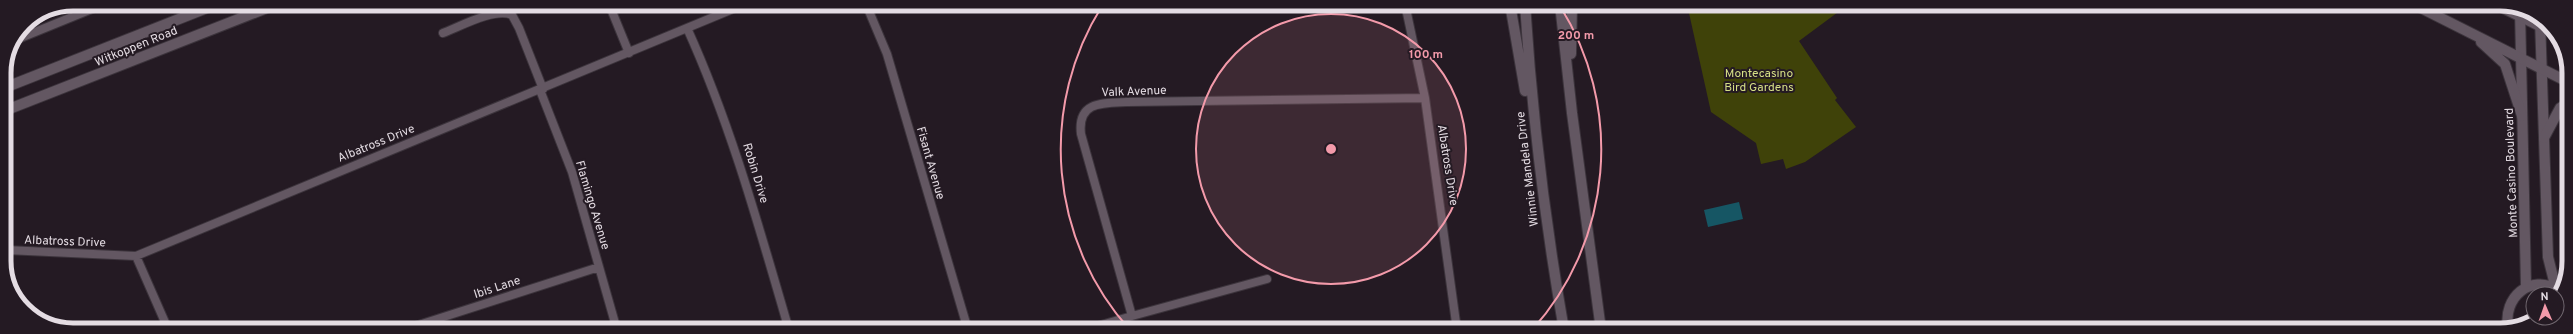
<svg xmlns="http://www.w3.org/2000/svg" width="2573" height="334" font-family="Overpass,sans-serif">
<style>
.green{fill:#3f4209}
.water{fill:#165664}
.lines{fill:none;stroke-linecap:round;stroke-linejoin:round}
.minor-casing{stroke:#3c343c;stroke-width:10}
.tertiary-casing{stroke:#3c343c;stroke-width:12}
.secondary-casing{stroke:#3c343c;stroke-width:12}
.minor{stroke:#635762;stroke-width:8}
.tertiary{stroke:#635762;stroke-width:10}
.secondary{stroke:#635762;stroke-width:10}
.ring{fill:none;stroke:#f39aaa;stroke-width:2}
.labels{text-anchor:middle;stroke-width:4;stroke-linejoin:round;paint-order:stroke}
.street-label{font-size:12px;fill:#e4dce3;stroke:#241a23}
.park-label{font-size:12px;fill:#d6df86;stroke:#241a23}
.rim{fill:none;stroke:#e4dce3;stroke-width:5}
.centre{fill:#f39aaa;stroke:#241a23;stroke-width:2}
.ring-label{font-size:12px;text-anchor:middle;font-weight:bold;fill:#f39aaa;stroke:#241a23;stroke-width:4;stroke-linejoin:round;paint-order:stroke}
</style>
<rect width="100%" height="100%" fill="#241a23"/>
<path class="green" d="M1687 4H1849L1799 41 1837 98 1835 100 1856 127 1805 162 1786 169 1783 159 1761 164 1756 143 1711 112Z"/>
<path class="water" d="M1739 202 1743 219 1708 227 1704 210Z"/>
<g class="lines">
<g class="minor-casing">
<path id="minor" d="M609 4 629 53
M866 4 887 54 968 330
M1405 4 1425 98 1457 330
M687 28C731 125 759 227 789 330
M443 33C459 27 495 7 512 15L519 28 543 89
M13 41 104 4
M540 90 572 172 617 330
M6 250 136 256 745 4
M136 256 168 329
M1132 316 1267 279
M403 330 599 267
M1084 330 1132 316 1081 134C1077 101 1103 103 1127 102L1425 98"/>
</g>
<g class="tertiary-casing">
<path id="tertiary" d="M2520 10 2526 287
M2540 19 2548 257 2556 289
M2508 327C2503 298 2530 273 2558 290"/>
</g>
<g class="secondary-casing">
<path id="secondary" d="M1510 4 1525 91
M1525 4C1532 114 1545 222 1564 330
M1560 4 1572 113 1601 330
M2415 5 2568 82
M2497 5 2552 32
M2481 42 2505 64 2522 116
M1571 54 1572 4
M4 88 217 4
M4 111 277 4
M2544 138 2560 108 2568 103"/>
</g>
<use href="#minor" class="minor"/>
<use href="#tertiary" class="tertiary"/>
<use href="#secondary" class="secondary"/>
</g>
<circle cx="1331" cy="149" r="135" fill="#f39aaa" fill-opacity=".12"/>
<g class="ring">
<circle cx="1331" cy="149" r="135"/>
<path d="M1130 330A270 270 0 0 1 1102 6M1560 6A270 270 0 0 1 1532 330"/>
</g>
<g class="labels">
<g class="street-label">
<text transform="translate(136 46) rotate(-22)" y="4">Witkoppen Road</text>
<text transform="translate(1134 91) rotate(-2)" y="4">Valk Avenue</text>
<text transform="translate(376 143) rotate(-22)" y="4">Albatross Drive</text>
<text transform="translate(931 163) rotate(74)" y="4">Fisant Avenue</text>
<text transform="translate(1448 165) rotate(81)" y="4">Albatross Drive</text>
<text transform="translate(1527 169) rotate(-97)" y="4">Winnie Mandela Drive</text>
<text transform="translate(756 173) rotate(73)" y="4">Robin Drive</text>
<text transform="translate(2511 173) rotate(-92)" y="4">Monte Casino Boulevard</text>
<text transform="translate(593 205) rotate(73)" y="4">Flamingo Avenue</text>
<text transform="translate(65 241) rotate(2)" y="4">Albatross Drive</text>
<text transform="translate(497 287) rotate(-18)" y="4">Ibis Lane</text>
</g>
<g class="park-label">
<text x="1759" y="77">Montecasino<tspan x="1759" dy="14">Bird Gardens</tspan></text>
</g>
</g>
<path d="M0 0H2573V334H0ZM73 11H2500A62 62 0 0 1 2562 73V261A62 62 0 0 1 2500 323H73A62 62 0 0 1 11 261V73A62 62 0 0 1 73 11Z" fill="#241a23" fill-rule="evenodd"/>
<path class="rim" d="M73 11H2500A62 62 0 0 1 2562 73V261A62 62 0 0 1 2500 323H73A62 62 0 0 1 11 261V73A62 62 0 0 1 73 11Z"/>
<circle cx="1331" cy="149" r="6" class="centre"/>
<g class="ring-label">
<text x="1576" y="39">200 m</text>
<text x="1426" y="58">100 m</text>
</g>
<g transform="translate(2545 306) rotate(358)"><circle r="19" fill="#241a23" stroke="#716870"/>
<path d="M0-3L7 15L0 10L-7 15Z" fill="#f39aaa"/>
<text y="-6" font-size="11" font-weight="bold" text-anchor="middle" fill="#e4dce3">N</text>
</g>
</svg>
